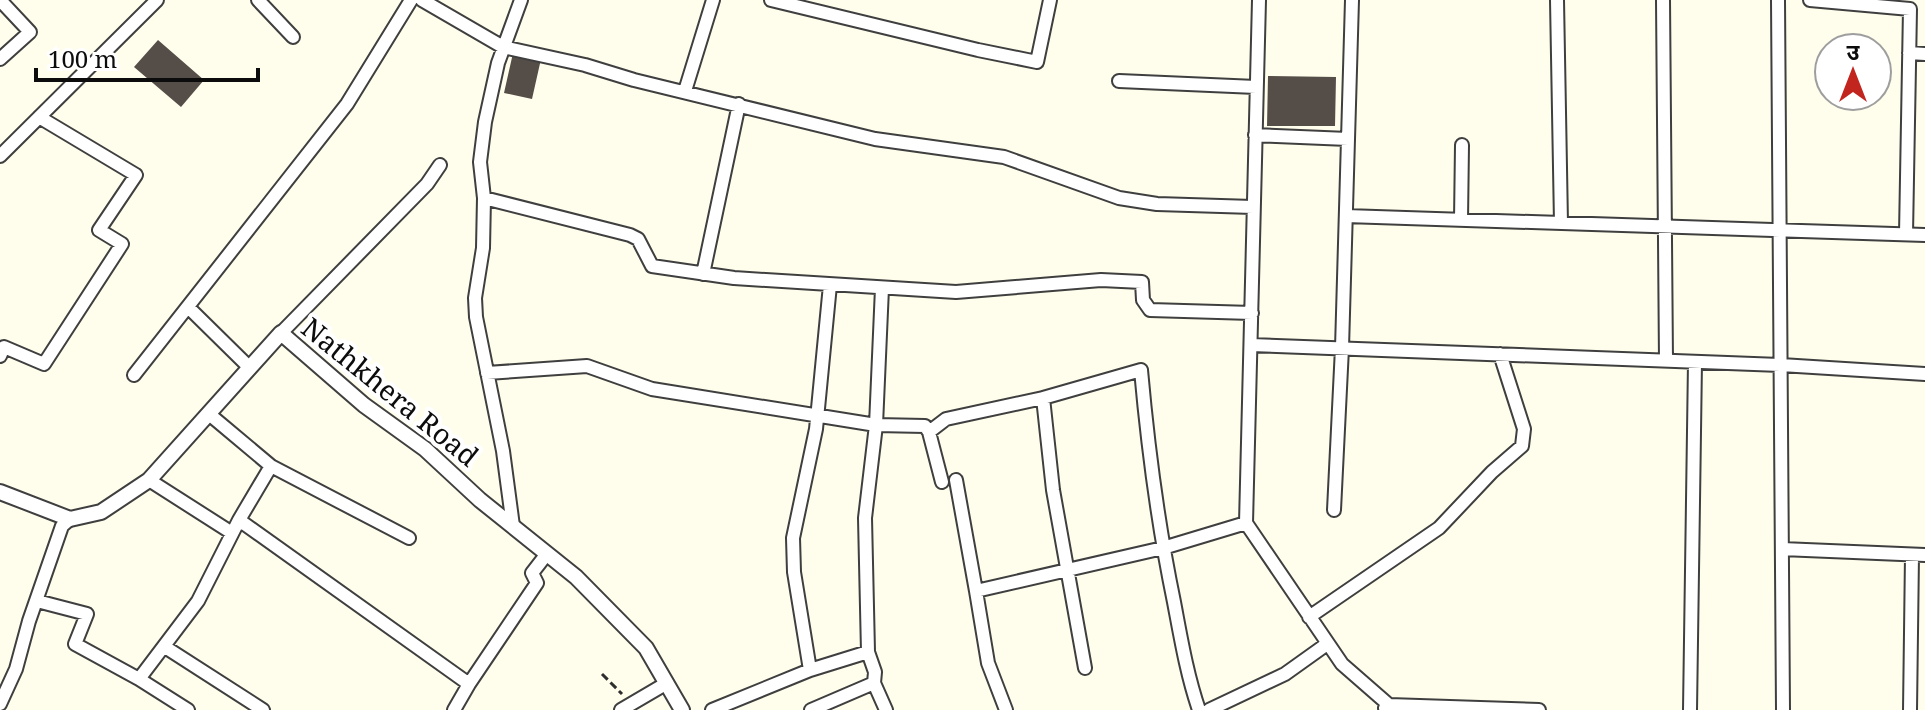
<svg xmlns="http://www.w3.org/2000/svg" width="1925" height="710" font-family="'Noto Serif','Noto Sans Devanagari',serif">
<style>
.building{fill:#554e48}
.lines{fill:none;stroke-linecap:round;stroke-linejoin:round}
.minor-casing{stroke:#3f3f3f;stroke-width:16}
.tertiary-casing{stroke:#3f3f3f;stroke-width:18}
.path{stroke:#2e2e2e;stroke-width:3;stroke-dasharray:8 4;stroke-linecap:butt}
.minor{stroke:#fff;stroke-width:12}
.tertiary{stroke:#fff;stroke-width:14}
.labels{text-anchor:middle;stroke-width:8;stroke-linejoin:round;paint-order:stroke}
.street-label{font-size:28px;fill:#0c0c0c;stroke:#fff}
</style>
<rect width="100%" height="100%" fill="#fffdeb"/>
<path class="building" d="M158 40 204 80 181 107 134 67Z
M513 53 541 59 532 99 504 93Z
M1268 76 1336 77 1335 126H1267Z"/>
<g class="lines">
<g class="minor-casing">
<path id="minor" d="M0 0 30 32 0 59
M258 0 293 37
M422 0 503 47 585 65 634 80 875 139 1004 157 1119 198 1157 204 1253 207
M771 0 978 50 1037 62 1050 0
M1259 0 1246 523 1342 664 1389 705
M1557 0 1561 223
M1663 0 1666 360
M1778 0 1783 710
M1810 0 1910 9 1906 234
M1909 53 1925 54
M1119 81 1256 87
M685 91 713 0
M1255 135 1348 139
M0 156 157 0
M484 198 630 235 638 239 652 266 734 278 956 292 1101 280 1142 282 1143 300 1150 310 1252 313
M1346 216 1925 235
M1461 220 1462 145
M703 274 739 104
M882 288 876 425 865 518 868 652 875 672 874 683 886 710
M188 307 250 368
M281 333 427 184 440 165
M1251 345 1781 365 1925 374
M0 356 4 347 44 364 122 244 99 230 136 175 39 117
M487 373 587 366 652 389 876 425 925 426 929 432 942 482
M134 375 347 104 411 0
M209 414 271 466 239 520 469 684
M929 432 946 419 1043 398
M271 466 409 538
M149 480 232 533
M956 480 976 591
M1334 510 1342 348 1352 0
M513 526 503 451 476 317 475 298 483 248 484 198 480 162 485 122 498 63 521 0
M1782 549 1925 555
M37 601 87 614 75 644 139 679
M1309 617 1439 528 1492 472 1522 446 1524 429 1500 354
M165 647 263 710
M1085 668 1053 490 1043 398 1141 370C1148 448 1158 525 1174 602 1181 639 1187 675 1199 710
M810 670 794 572 793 538 816 429 830 285
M0 704 16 669 29 621 62 526 70 519
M1385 708 1389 705 1539 710
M188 710 139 679 198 601 239 520
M454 710 469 684 537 583 532 573 546 555
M621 710 667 683
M712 710 810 670 868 652
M811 710 874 683
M1006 710 988 663 976 591 1163 548 1246 523
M1209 710 1285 674 1327 644
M1690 710 1695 362
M1910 710 1912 555"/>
</g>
<g class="tertiary-casing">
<path id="tertiary" d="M0 492 70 519 101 512 149 480 281 333 364 405 425 449 480 500 576 577 646 648 682 710"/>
</g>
<path class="path" d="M602 674 622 694"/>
<use href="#minor" class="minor"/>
<use href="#tertiary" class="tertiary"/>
</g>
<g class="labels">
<g class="street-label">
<text transform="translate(390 392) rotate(39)" y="10">Nathkhera Road</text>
</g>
</g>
<g transform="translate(1853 72)"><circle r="38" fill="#ffffff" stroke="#9e9e9e" stroke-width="2"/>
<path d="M0-6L14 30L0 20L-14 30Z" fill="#c2251e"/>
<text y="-12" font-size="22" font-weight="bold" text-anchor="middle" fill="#0c0c0c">उ</text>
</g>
<path d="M36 68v12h222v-12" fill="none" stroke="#0c0c0c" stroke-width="4"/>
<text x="48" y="68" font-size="24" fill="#0c0c0c" stroke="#ffffff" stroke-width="6" paint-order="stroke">100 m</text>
</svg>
